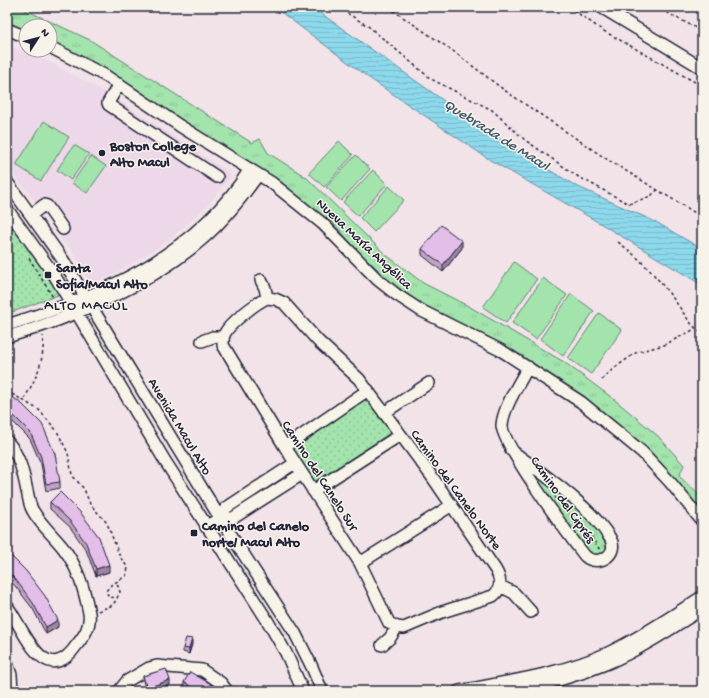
<svg xmlns="http://www.w3.org/2000/svg" width="709" height="698" font-family="'Gochi Hand',sans-serif">
<style>
.built{fill:#ecd8e8}
.grass{fill:url(#grass-tufts);stroke:#628274}
.park{fill:url(#park-dots);stroke:#628274}
.pitch{fill:#a3e3ac;stroke:#628274}
.water{fill:url(#water-rules);stroke:#6290a5}
.lines{fill:none;stroke-linecap:round;stroke-linejoin:round}
.minor-casing{stroke:#22223b;stroke-width:14}
.path{stroke:#22223b;stroke-width:1.5;stroke-dasharray:3 3;stroke-linecap:butt}
.minor{stroke:#f7f3e8;stroke-width:11}
.wall{fill:#c2a3c8;stroke:#22223b}
.shaded-wall{fill:#9e85a2;stroke:#22223b}
.building{fill:#e2bee8;stroke:#22223b}
.poi-dot{fill:#22223b;stroke:#f7f3e8;stroke-width:1.5}
.labels{text-anchor:middle;stroke-width:3;stroke-linejoin:round;paint-order:stroke}
.poi-label{font-size:14px;font-weight:bold;fill:#22223b;stroke:#f7f3e8;text-anchor:start}
.street-label{font-size:14px;fill:#22223b;stroke:#f7f3e8}
.water-label{font-size:15px;font-style:italic;fill:#425970;stroke:#f7f3e8}
.neighbourhood-label{font-size:15px;letter-spacing:1px;fill:#22223b;stroke:#f7f3e8}
</style>
<defs>
<pattern id="grass-tufts" width="24" height="20" patternUnits="userSpaceOnUse"><rect width="24" height="20" fill="#a3e3ac"/><path d="M3 7l-1-3M5 7V3M7 7l1-3M15 17l-1-3M17 17v-4M19 17l1-3" fill="none" stroke="#8cc295"/></pattern>
<pattern id="park-dots" width="8" height="8" patternUnits="userSpaceOnUse"><rect width="8" height="8" fill="#a3e3ac"/><path d="M2 2h.1M6 6h.1" fill="none" stroke="#8cc295" stroke-width="1.8" stroke-linecap="round"/></pattern>
<pattern id="water-rules" width="6" height="5" patternUnits="userSpaceOnUse"><rect width="6" height="5" fill="#8dd9ec"/><path d="M0 2.5h6" fill="none" stroke="#79bacb"/></pattern>
</defs>
<rect width="100%" height="100%" fill="#f1e3e8"/>
<filter id="ink" filterUnits="userSpaceOnUse"><feTurbulence type="fractalNoise" baseFrequency=".025" numOctaves="2"/><feDisplacementMap in="SourceGraphic" scale="8" xChannelSelector="R" yChannelSelector="G"/><feConvolveMatrix kernelMatrix="1 2 1 2 8 2 1 2 1" color-interpolation-filters="sRGB"/></filter>
<g filter="url(#ink)">
<path class="built" d="M7 45 47 61 107 93 230 173V178L206 207 165 243 113 275 94 283 92 280 89 282 78 265 80 263 67 243 65 244 35 201 7 166Z"/>
<path class="grass" d="M7 7H19L90 40 252 143 260 139 268 153 306 177 385 254 423 283 470 307 564 362 615 400 658 436 684 465 679 476 702 498V514L655 458 614 421 532 364 422 304 396 286 361 254 333 223 282 186 102 67 50 44V26H26V33L7 25Z
M542 480C566 499 596 518 608 546L604 555 590 556 538 482Z"/>
<path class="park" d="M7 216 61 294 7 314Z
M364 400 371 403 389 429V434L319 480 313 481 293 448Z"/>
<path class="pitch" d="M44 121 69 137 41 181 16 165Z
M339 141 353 155 324 187 309 173Z
M74 145 89 154 71 180 57 170Z
M356 155 370 169 341 201 326 187Z
M91 156 106 166 87 193 72 183Z
M373 170 387 184 358 216 343 202Z
M389 186 404 200 374 232 360 218Z
M514 262 537 279 506 323 483 307Z
M543 278 567 295 536 339 512 323Z
M571 294 594 311 563 356 540 339Z
M599 313 622 330 591 374 568 358Z"/>
<path class="water" d="M274 7H312L461 113 534 161 576 186 656 222 702 249V285L598 222 490 160 369 78Z"/>
<g class="lines">
<g class="minor-casing">
<path id="minor" d="M601 7 702 68
M7 29 26 37
M50 47 106 76 180 126 272 183 323 224 378 280 397 295 420 310 502 351 581 402 642 452 670 482 702 521
M119 84 108 103 109 105 217 177
M7 182 63 260 220 518 295 633 312 667 322 691
M7 209 53 273 165 461 267 620 286 653 303 691
M32 214 44 205 47 206 63 229
M261 280 265 288 267 298
M267 298 275 299 284 303 318 341 359 379 433 478 495 569C501 578 502 589 493 596L442 612 404 628 397 627 389 623 360 563 285 447 223 345C223 341 223 336 225 333 230 323 256 303 267 298Z
M7 325C100 297 197 255 250 169
M7 337C72 318 149 285 200 241 223 222 241 198 258 175
M202 341 213 337H223
M384 413 429 383
M7 441C20 456 23 472 27 491 29 498 29 505 33 511 41 525 54 536 64 549 77 566 85 592 89 613 91 627 84 636 76 646 44 691 23 627 7 606
M285 447 368 390
M511 450C542 474 590 505 610 538 620 554 598 568 585 556 570 537 501 443 502 425 503 408 520 382 528 367
M313 491 400 435
M220 518H233L302 474
M206 527 220 518 226 508 295 463
M360 563 452 505
M500 586 514 593 531 612
M382 645 390 638 397 627
M7 663 11 675 12 691
M119 691 127 681 149 668 157 666 202 670 221 683 227 691
M459 691C511 681 562 674 610 652 642 637 672 616 702 597
M511 691C545 685 577 676 608 663 641 649 672 628 702 609"/>
</g>
<path class="path" d="M337 7 368 26 431 79 492 110 525 140 577 176 629 204 651 196 657 190
M388 7 453 51 504 90 608 160 702 217
M569 7 602 30 702 86
M656 7 702 31
M618 242C641 259 655 275 672 297 682 309 689 325 702 333
M29 258 54 299
M602 380 613 369 637 352 664 345 695 329
M7 391 39 410 57 431 68 453 72 475 84 489 90 504 107 523 120 557 128 568 126 576 111 585 106 591 109 597 117 598 120 592 118 586 114 584
M24 399C36 379 45 360 43 336
M555 497 592 538 600 550
M574 525 582 518
M98 611 113 605 117 598"/>
<use href="#minor" class="minor"/>
</g>
<path class="wall" d="M462 248 443 272 422 255V249Z
M7 393 60 482V488L46 491 41 464 30 439 12 421 7 417Z
M702 439V452L698 448V443Z
M60 492 109 572 96 576 86 550 70 527 50 509V502Z
M7 552 58 627 46 634 33 609 16 587 7 578Z
M192 644 189 654 183 652V648Z
M143 676 170 685 151 691H146L143 681Z
M184 682 211 689 210 691H191L184 687Z"/>
<path class="shaded-wall" d="M462 241V248L443 272V265Z
M109 565V572L96 576V569Z
M58 620V627L46 634V627Z
M192 639V644L189 654V649Z
M170 680V685L151 691H147V688Z
M211 684V689L210 691H207Z"/>
<path class="building" d="M441 225 462 241 443 265 422 249Z
M7 393 22 404 42 424 55 454 60 482 46 484 41 457 30 432 12 414 7 410Z
M702 439V448L698 443Z
M60 492 80 512 99 537 109 565 96 569 86 543 70 521 50 502Z
M7 552 26 571 45 596 58 620 46 627 33 603 16 580 7 571Z
M186 638 192 639 189 649 183 648Z
M166 669 170 680 147 688 143 676Z
M190 672 211 684 207 691H198L184 682Z"/>
</g>
<g class="poi-dot">
<circle cx="102" cy="153" r="4"/>
<rect x="44" y="271" width="8" height="8" rx="2"/>
<rect x="190" y="529" width="8" height="8" rx="2"/>
</g>
<g class="labels">
<g class="poi-label">
<text x="110" y="150">Boston College<tspan x="110" dy="16">Alto Macul</tspan></text>
<text x="56" y="272">Santa<tspan x="56" dy="16">Sofia/Macul Alto</tspan></text>
<text x="202" y="530">Camino del Canelo<tspan x="202" dy="16">norte/ Macul Alto</tspan></text>
</g>
<g class="street-label">
<text transform="translate(365 243) rotate(43)" y="5">Nueva María Angélica</text>
<text transform="translate(181 426) rotate(59)" y="5">Avenida Macul Alto</text>
<text transform="translate(321 475) rotate(57)" y="5">Camino del Canelo Sur</text>
<text transform="translate(457 489) rotate(54)" y="5">Camino del Canelo Norte</text>
<text transform="translate(564 499) rotate(55)" y="5">Camino del Ciprés</text>
</g>
<g class="water-label">
<text transform="translate(497 134) rotate(32)" y="5">Quebrada de Macul</text>
</g>
<g class="neighbourhood-label">
<text x="86" y="309">ALTO MACUL</text>
</g>
</g>
<rect width="709" height="698" fill="none" stroke="#f7f3e8" stroke-width="24"/>
<rect x="12" y="12" width="685" height="674" fill="none" stroke="#22223b" stroke-width="1.5" filter="url(#ink)"/>
<g transform="translate(38 38) rotate(54)"><circle r="19" fill="#f7f3e8" stroke="#a29fa3"/>
<path d="M0-3L7 15L0 10L-7 15Z" fill="#22223b"/>
<text y="-6" font-size="11" font-weight="bold" text-anchor="middle" fill="#22223b">N</text>
</g>
</svg>
